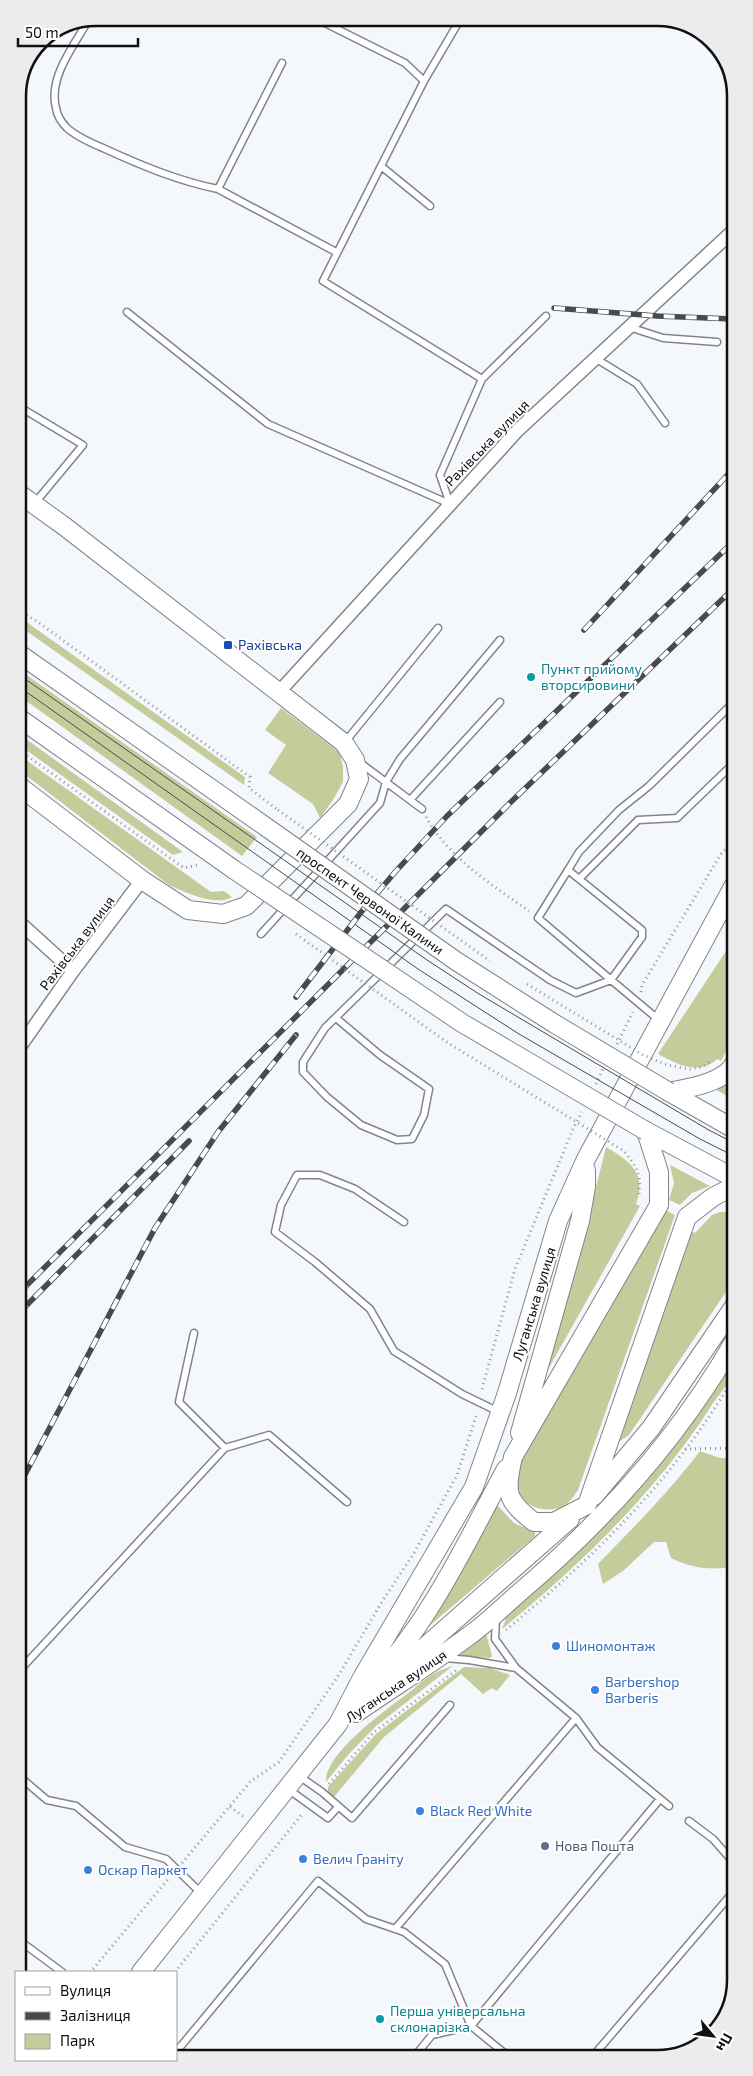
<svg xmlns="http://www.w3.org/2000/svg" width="753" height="2076" font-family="'Exo 2',sans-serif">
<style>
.green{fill:#c5cc9b}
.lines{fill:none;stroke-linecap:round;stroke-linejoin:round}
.lane-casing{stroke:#818588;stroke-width:9}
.street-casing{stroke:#818588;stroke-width:15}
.secondary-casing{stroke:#818588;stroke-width:20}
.path{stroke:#929698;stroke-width:3;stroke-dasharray:1 4;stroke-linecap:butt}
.lane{stroke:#fff;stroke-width:6}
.street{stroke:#fff;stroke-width:12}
.secondary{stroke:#fff;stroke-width:18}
.tram{stroke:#484a4c;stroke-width:1}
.rail-casing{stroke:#484a4c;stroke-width:5.5}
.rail{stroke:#fff;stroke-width:4;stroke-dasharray:11;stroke-linecap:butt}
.secondary-bridge-casing{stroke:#818588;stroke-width:20;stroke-linecap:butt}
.path-bridge{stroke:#929698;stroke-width:3;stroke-dasharray:1 4;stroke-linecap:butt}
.secondary-bridge{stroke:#fff;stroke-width:18}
.transit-dot{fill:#1a4fb4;stroke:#fff;stroke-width:2}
.culture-dot{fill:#0f9aa8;stroke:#fff;stroke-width:2}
.shop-dot{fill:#3f7fe0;stroke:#fff;stroke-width:2}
.service-dot{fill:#5c6f8a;stroke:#fff;stroke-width:2}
.labels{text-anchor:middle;stroke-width:4;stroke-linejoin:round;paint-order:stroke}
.street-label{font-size:14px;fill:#0e1011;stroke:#fff}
.transit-label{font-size:14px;fill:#164399;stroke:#fff;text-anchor:start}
.culture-label{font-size:14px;fill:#0d838f;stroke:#fff;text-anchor:start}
.shop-label{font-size:14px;fill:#366cbe;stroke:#fff;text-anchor:start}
.service-label{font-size:14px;fill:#4e5e75;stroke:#fff;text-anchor:start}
.rim{fill:none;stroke:#0e1011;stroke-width:2.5}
</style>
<rect width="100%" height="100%" fill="#f4f8fc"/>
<path class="green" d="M18 616 245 777 244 785 18 625Z
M18 669 257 837 242 856 18 695Z
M281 708 340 753 343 767V782L333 800 320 818 313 804 268 773 286 745 265 730Z
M19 734 183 852 173 855 19 745Z
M19 755 211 892 224 891 232 897C217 907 184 892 169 885L19 770Z
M734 939V1036L721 1061 717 1059C699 1076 676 1064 658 1054Z
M734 1076V1100L715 1089Z
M606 1147C630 1161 647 1173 636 1204L640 1206 546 1373 585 1231Z
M670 1165 710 1186 692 1193 680 1205 669 1200 674 1183Z
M665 1210 675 1215 578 1490C574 1496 571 1501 565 1505 547 1516 518 1506 515 1483 515 1477 517 1470 517 1464Z
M720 1212H734V1280L629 1435 620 1441 619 1436 688 1230 695 1233 712 1215Z
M735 1358C735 1361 735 1366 735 1369 733 1379 716 1398 710 1408 655 1493 580 1565 502 1629L507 1616C573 1559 637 1498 689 1428 705 1405 719 1381 735 1358Z
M700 1451 720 1458H735V1567C710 1570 694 1569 671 1558L666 1542H654L623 1571 603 1584 598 1564C633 1528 669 1492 700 1451Z
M495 1506H498L514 1523 535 1532V1536L428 1627 464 1568Z
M486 1633 492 1656 490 1658 461 1656V1654Z
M453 1666 376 1726 348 1755 326 1782C325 1753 386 1710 407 1694 416 1687 425 1678 435 1673 440 1670 447 1668 453 1666Z
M464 1667 490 1668 510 1675 497 1691 492 1688 483 1694 461 1674 384 1737 334 1797 328 1792V1787L376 1734Z"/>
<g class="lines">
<g class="lane-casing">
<path id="lane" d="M315 18 405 63 424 81 381 166 430 206
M88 21C74 45 48 78 56 108 57 115 62 123 67 128 77 137 91 143 103 148 140 165 178 181 218 189L282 63
M424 81 461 18
M381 166 323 281 482 379
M218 189 336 252
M127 312 268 424 450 504
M629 327 663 338 717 342
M595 358 637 384 665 423
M18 374 20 371
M18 406 83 445 34 504
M450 504 440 475 482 379 546 316
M345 742 438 628
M359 762 422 809
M410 800 500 702
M568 870 579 852 619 810 649 786 734 702
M579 879 638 820 677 818 734 763
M261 934 380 803 386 782 400 759 500 640
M336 1018 380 1055 429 1089 424 1115 412 1139 397 1140 361 1125 327 1097 303 1072V1062L325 1028 446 909 550 980 576 993 611 980 642 937V930L568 870 538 918C578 952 618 986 659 1020
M404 1222 355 1189 320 1175H297L281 1205 275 1232 315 1262 370 1309 394 1351 462 1394 499 1412
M194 1333 179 1402 225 1448
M496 1619 495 1639 516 1668 576 1718 597 1747 669 1806
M445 1658 469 1660 516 1668
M20 1670 225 1448 269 1435 347 1502
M299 1776 322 1792 352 1818 450 1705
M20 1777 47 1800 76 1806 125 1847 166 1859 201 1893
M288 1789 328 1818 338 1807
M689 1821 713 1839 735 1864
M395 1929 576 1718
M20 1941 62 1972
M176 2052 318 1881 366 1919 404 1932 445 1964 471 2026 508 2056
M593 2056 735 1890
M414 2057 432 2035 471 2026 660 1799"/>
</g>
<g class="street-casing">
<path id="street" d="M279 692 518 430 733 231
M19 922 73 971
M19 1048 73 971 142 880"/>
</g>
<g class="secondary-casing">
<path id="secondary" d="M18 493 64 526 344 743 355 760 359 779 348 804 246 906 223 914 188 910 142 880 19 786
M18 653 266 827
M19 718 233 869
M669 1092 734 1129
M669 1092C688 1088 724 1083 734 1064
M646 1131 659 1172V1205L513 1457C505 1491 505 1500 534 1522H554L587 1505 687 1217 713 1197 734 1186
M646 1131 734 1178
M520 1433 580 1221 586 1187V1170
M594 1496 651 1428 735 1305
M385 1682 570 1519
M360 1699C386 1668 412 1637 433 1602 460 1559 482 1513 506 1469
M356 1713C395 1686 436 1661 474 1632 490 1620 505 1605 520 1592 606 1519 679 1438 735 1340
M141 1972 338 1724 363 1676 474 1487 507 1393 558 1221 586 1159 734 885"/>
</g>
<path class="path" d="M18 610 38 622 250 777 249 788 278 810
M19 750 184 868 198 865
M426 817C449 858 492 885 529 911
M641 992 642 985 721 854 734 840
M617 1044 633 1012
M596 1084 603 1069
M482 1389 515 1269 573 1129 582 1112
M685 1449 735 1448
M506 1630C576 1572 644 1508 697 1434 710 1416 722 1396 735 1377
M329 1784 374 1732 458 1669
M230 1807 244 1817
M182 1863 250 1782 279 1762 340 1673 380 1605 414 1553 457 1475 476 1416
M93 1969 170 1877
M175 1972 303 1813"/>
<use href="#lane" class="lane"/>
<use href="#street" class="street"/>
<use href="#secondary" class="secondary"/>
<path class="tram" d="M18 674 427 960 479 994 707 1129 734 1143
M18 686 418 969 519 1034 700 1139 734 1156"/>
<g class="rail-casing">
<path id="rail" d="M554 308 657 316 733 319
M584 630 733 469
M296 997 362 911 396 871 447 816 733 542
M19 1293 514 799 733 589
M19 1313 189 1141
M20 1484 155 1228 218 1132 296 1035"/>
</g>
<use href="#rail" class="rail"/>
<g class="secondary-bridge-casing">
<path id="secondary-bridge" d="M266 827 456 961 555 1024 669 1092
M233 869 462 1023 646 1131"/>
</g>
<path class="path-bridge" d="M278 810 490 961
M296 934 448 1043 624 1151C637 1167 641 1174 639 1194
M527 984 643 1055 667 1065 690 1069 702 1067 712 1060"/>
<use href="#secondary-bridge" class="secondary-bridge"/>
</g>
<rect class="transit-dot" x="223" y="640" width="10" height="10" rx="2.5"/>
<g class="culture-dot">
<circle cx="531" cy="677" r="5"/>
<circle cx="380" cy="2019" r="5"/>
</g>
<g class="shop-dot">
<circle cx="556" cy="1646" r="5"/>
<circle cx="595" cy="1690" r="5"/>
<circle cx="420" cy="1811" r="5"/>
<circle cx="303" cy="1859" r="5"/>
<circle cx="88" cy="1870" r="5"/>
</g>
<circle class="service-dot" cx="545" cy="1846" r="5"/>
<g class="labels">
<g class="street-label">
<text transform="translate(487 443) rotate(-46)" y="5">Рахівська вулиця</text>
<text transform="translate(370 901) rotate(35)" y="5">проспект Червоної Калини</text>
<text transform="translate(77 943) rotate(-53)" y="5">Рахівська вулиця</text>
<text transform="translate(534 1304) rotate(-73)" y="5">Луганська вулиця</text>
<text transform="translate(396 1686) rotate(-34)" y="5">Луганська вулиця</text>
</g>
<g class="transit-label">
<text x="238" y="650">Рахівська</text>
</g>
<g class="culture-label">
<text x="541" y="674">Пункт прийому<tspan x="541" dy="16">вторсировини</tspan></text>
<text x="390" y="2016">Перша універсальна<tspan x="390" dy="16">склонарізка</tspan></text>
</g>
<g class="shop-label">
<text x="566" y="1651">Шиномонтаж</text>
<text x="605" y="1687">Barbershop<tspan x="605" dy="16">Barberis</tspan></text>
<text x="430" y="1816">Black Red White</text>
<text x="313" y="1864">Велич Граніту</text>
<text x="98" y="1875">Оскар Паркет</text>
</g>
<g class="service-label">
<text x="555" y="1851">Нова Пошта</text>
</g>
</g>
<path d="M0 0H753V2076H0ZM96 26H657A70 70 0 0 1 727 96V1980A70 70 0 0 1 657 2050H96A70 70 0 0 1 26 1980V96A70 70 0 0 1 96 26Z" fill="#ececec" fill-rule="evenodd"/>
<path class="rim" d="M96 26H657A70 70 0 0 1 727 96V1980A70 70 0 0 1 657 2050H96A70 70 0 0 1 26 1980V96A70 70 0 0 1 96 26Z"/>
<rect x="15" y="1971" width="162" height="90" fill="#ffffff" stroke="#9f9fa0"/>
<rect x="25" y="1987" width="25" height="8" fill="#ffffff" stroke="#9f9fa0"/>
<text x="60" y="1996" font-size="15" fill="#0e1011">Вулиця</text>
<rect x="25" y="2012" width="25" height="8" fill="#484a4c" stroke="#9f9fa0"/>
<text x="60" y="2021" font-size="15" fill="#0e1011">Залізниця</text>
<rect x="25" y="2034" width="25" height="15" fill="#c5cc9b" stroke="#9f9fa0"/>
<text x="60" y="2046" font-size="15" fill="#0e1011">Парк</text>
<g transform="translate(713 2036) rotate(119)" stroke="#ffffff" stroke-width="4" paint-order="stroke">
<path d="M0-4L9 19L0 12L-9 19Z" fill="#0e1011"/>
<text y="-8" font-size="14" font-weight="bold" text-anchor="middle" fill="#0e1011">Пн</text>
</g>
<path d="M18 38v8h120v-8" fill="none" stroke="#0e1011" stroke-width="2.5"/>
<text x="25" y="38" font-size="15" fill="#0e1011" stroke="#ffffff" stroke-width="4" paint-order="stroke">50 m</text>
</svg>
